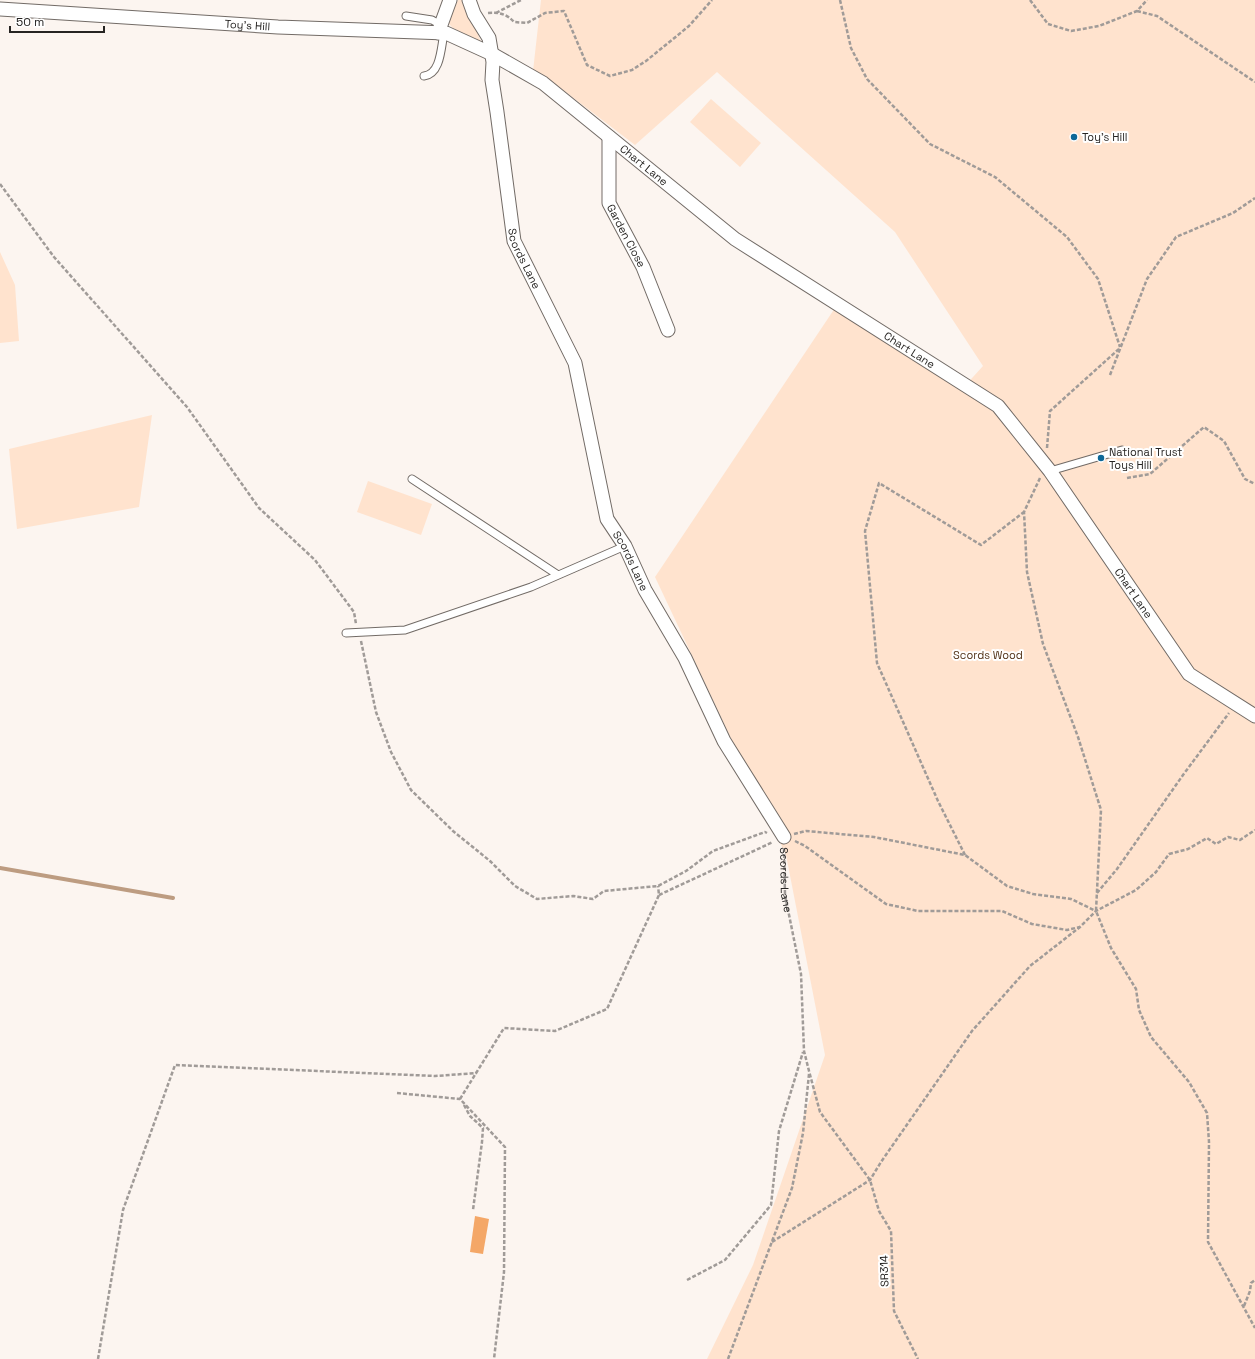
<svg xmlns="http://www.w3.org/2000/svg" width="1255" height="1359" font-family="'Space Grotesk',sans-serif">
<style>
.green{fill:#ffe3ce}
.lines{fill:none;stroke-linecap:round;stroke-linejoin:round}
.stream{stroke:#bd9c81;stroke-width:4}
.building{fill:#f4a767}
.service-casing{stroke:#726b66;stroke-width:9}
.minor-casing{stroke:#726b66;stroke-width:15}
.path{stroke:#a09b98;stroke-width:2.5;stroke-dasharray:4 2;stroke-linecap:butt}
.service{stroke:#fff;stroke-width:7}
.minor{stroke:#fff;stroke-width:13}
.poi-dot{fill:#0c6898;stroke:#fff;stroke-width:1.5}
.labels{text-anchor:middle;stroke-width:4;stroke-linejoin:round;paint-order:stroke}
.street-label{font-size:11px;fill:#262422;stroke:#fff}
.poi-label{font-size:11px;fill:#262422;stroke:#fff;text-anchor:start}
.park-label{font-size:11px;fill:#523217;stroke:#fff}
</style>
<rect width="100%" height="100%" fill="#fcf5f0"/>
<path class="green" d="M458 0H464L481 42 453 28 448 23Z
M541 0H1255V1359H707L753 1265 825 1055 786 855 655 577 835 308 963 388 983 366 895 232 717 72 635 145 546 77 533 71Z
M711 99 761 143 740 167 690 122Z
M0 252 15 285 19 341 0 343Z
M152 415 139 507 17 529 9 449Z
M368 481 432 504 421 535 357 512Z"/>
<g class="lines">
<path class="stream" d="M0 868 173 898"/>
</g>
<path class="building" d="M475 1216 489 1219 483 1254 470 1252Z"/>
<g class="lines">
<g class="service-casing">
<path id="service" d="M406 16 432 20 441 25
M424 76C441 74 441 47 444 33
M1050 471 1122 450
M412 479 558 575
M346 633 405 630 531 587 625 546"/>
</g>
<g class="minor-casing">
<g id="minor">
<path id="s2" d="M469 0 474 14 489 38 493 62 492 80 497 112 514 241 575 363 607 519 625 546 645 590 685 658 724 741 784 837"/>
<path id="s3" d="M0 9 278 27 446 33 492 54 543 83 735 239 998 406 1050 471 1189 674 1255 716"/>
<path d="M438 33 450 0"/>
<path id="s4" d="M609 137V203L643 267 668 330"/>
</g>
</g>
<g class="path">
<path d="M840 0 851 48 867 79 930 144 995 177 1067 237 1098 279 1120 347"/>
<path d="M1030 0 1048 24 1071 31 1099 26 1137 11 1147 0"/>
<path d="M1137 11 1157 16 1255 82"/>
<path d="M488 13C499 12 507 14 514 22L527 23 545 13 564 11 587 65 610 76 632 70 646 61 689 26 712 0"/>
<path d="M496 13 521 0"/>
<path d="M0 184 54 257 187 407 259 508 315 560 354 612 356 624"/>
<path d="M1110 375 1147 279 1176 237 1233 213 1255 198"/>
<path d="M1047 448 1050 411 1120 348"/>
<path d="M1040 478 1024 512 1027 572 1043 644 1078 737 1101 810 1096 911 1111 948 1136 989 1139 1010 1151 1037 1189 1082 1207 1113 1209 1142 1208 1242 1255 1328"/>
<path d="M1127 478 1150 474 1204 427 1224 441 1245 479 1255 484"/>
<path d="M361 641 376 712 391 752 411 790 453 831 490 861 515 886 537 899 573 896 593 899 604 891 658 886 686 871 713 851 765 832 767 833"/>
<path d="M794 834 806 831 874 837 965 855 1007 886 1033 894 1071 899 1096 911"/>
<path d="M795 841 805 846 886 904 918 911H1002L1032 924 1067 930 1080 927"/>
<path id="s1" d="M784 848 785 895 801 974 804 1051 809 1071 820 1112 870 1180 879 1211 891 1231 894 1311 918 1359"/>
<path d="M965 855 938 801 877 663 865 531 879 483 981 545 1024 512"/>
<path d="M1097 893 1117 869 1183 775 1229 713"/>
<path d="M659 895 773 842"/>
<path d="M397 1093 460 1099 505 1147 504 1272 494 1359"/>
<path d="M460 1099 504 1028 555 1031 607 1009 659 895 658 886"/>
<path d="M464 1105 470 1116 483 1128 482 1142 473 1210"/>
<path d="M772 1242 870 1180 881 1162 972 1031 1030 966 1080 927 1096 911 1136 890 1156 872 1169 854 1188 849 1207 838 1216 844 1228 837 1240 840 1255 830"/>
<path d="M687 1280 725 1260 771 1205 779 1131 803 1052"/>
<path d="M1244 1306 1250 1291 1251 1283 1255 1280"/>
<path d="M98 1359 123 1210 175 1065 435 1076 477 1073"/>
<path d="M728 1359 792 1188 803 1133 809 1074"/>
</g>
<use href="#service" class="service"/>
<use href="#minor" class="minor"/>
</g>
<g class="poi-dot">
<circle cx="1074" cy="137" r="4"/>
<circle cx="1101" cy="458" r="4"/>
</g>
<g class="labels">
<g class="street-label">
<text dy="4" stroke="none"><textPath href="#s3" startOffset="248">Toy's Hill</textPath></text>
<text dy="4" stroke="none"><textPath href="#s3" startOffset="686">Chart Lane</textPath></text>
<text dy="4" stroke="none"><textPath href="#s4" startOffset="103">Garden Close</textPath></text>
<text dy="4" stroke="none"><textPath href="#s2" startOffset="268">Scords Lane</textPath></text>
<text dy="4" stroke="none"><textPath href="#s3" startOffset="1010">Chart Lane</textPath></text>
<text dy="4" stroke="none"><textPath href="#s2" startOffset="592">Scords Lane</textPath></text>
<text dy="4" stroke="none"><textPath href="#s3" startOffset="1346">Chart Lane</textPath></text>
<text dy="4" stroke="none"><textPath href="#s1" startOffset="32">Scords Lane</textPath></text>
<text transform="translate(884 1271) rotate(-92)" y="4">SR314</text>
</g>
<g class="poi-label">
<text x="1082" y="141">Toy's Hill</text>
<text x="1109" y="456">National Trust<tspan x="1109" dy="13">Toys Hill</tspan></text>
</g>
<g class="park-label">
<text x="988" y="659">Scords Wood</text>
</g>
</g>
<path d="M10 26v6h94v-6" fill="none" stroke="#262422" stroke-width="2"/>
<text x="16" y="26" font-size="12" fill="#262422" stroke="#ffffff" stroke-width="3" paint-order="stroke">50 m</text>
</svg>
